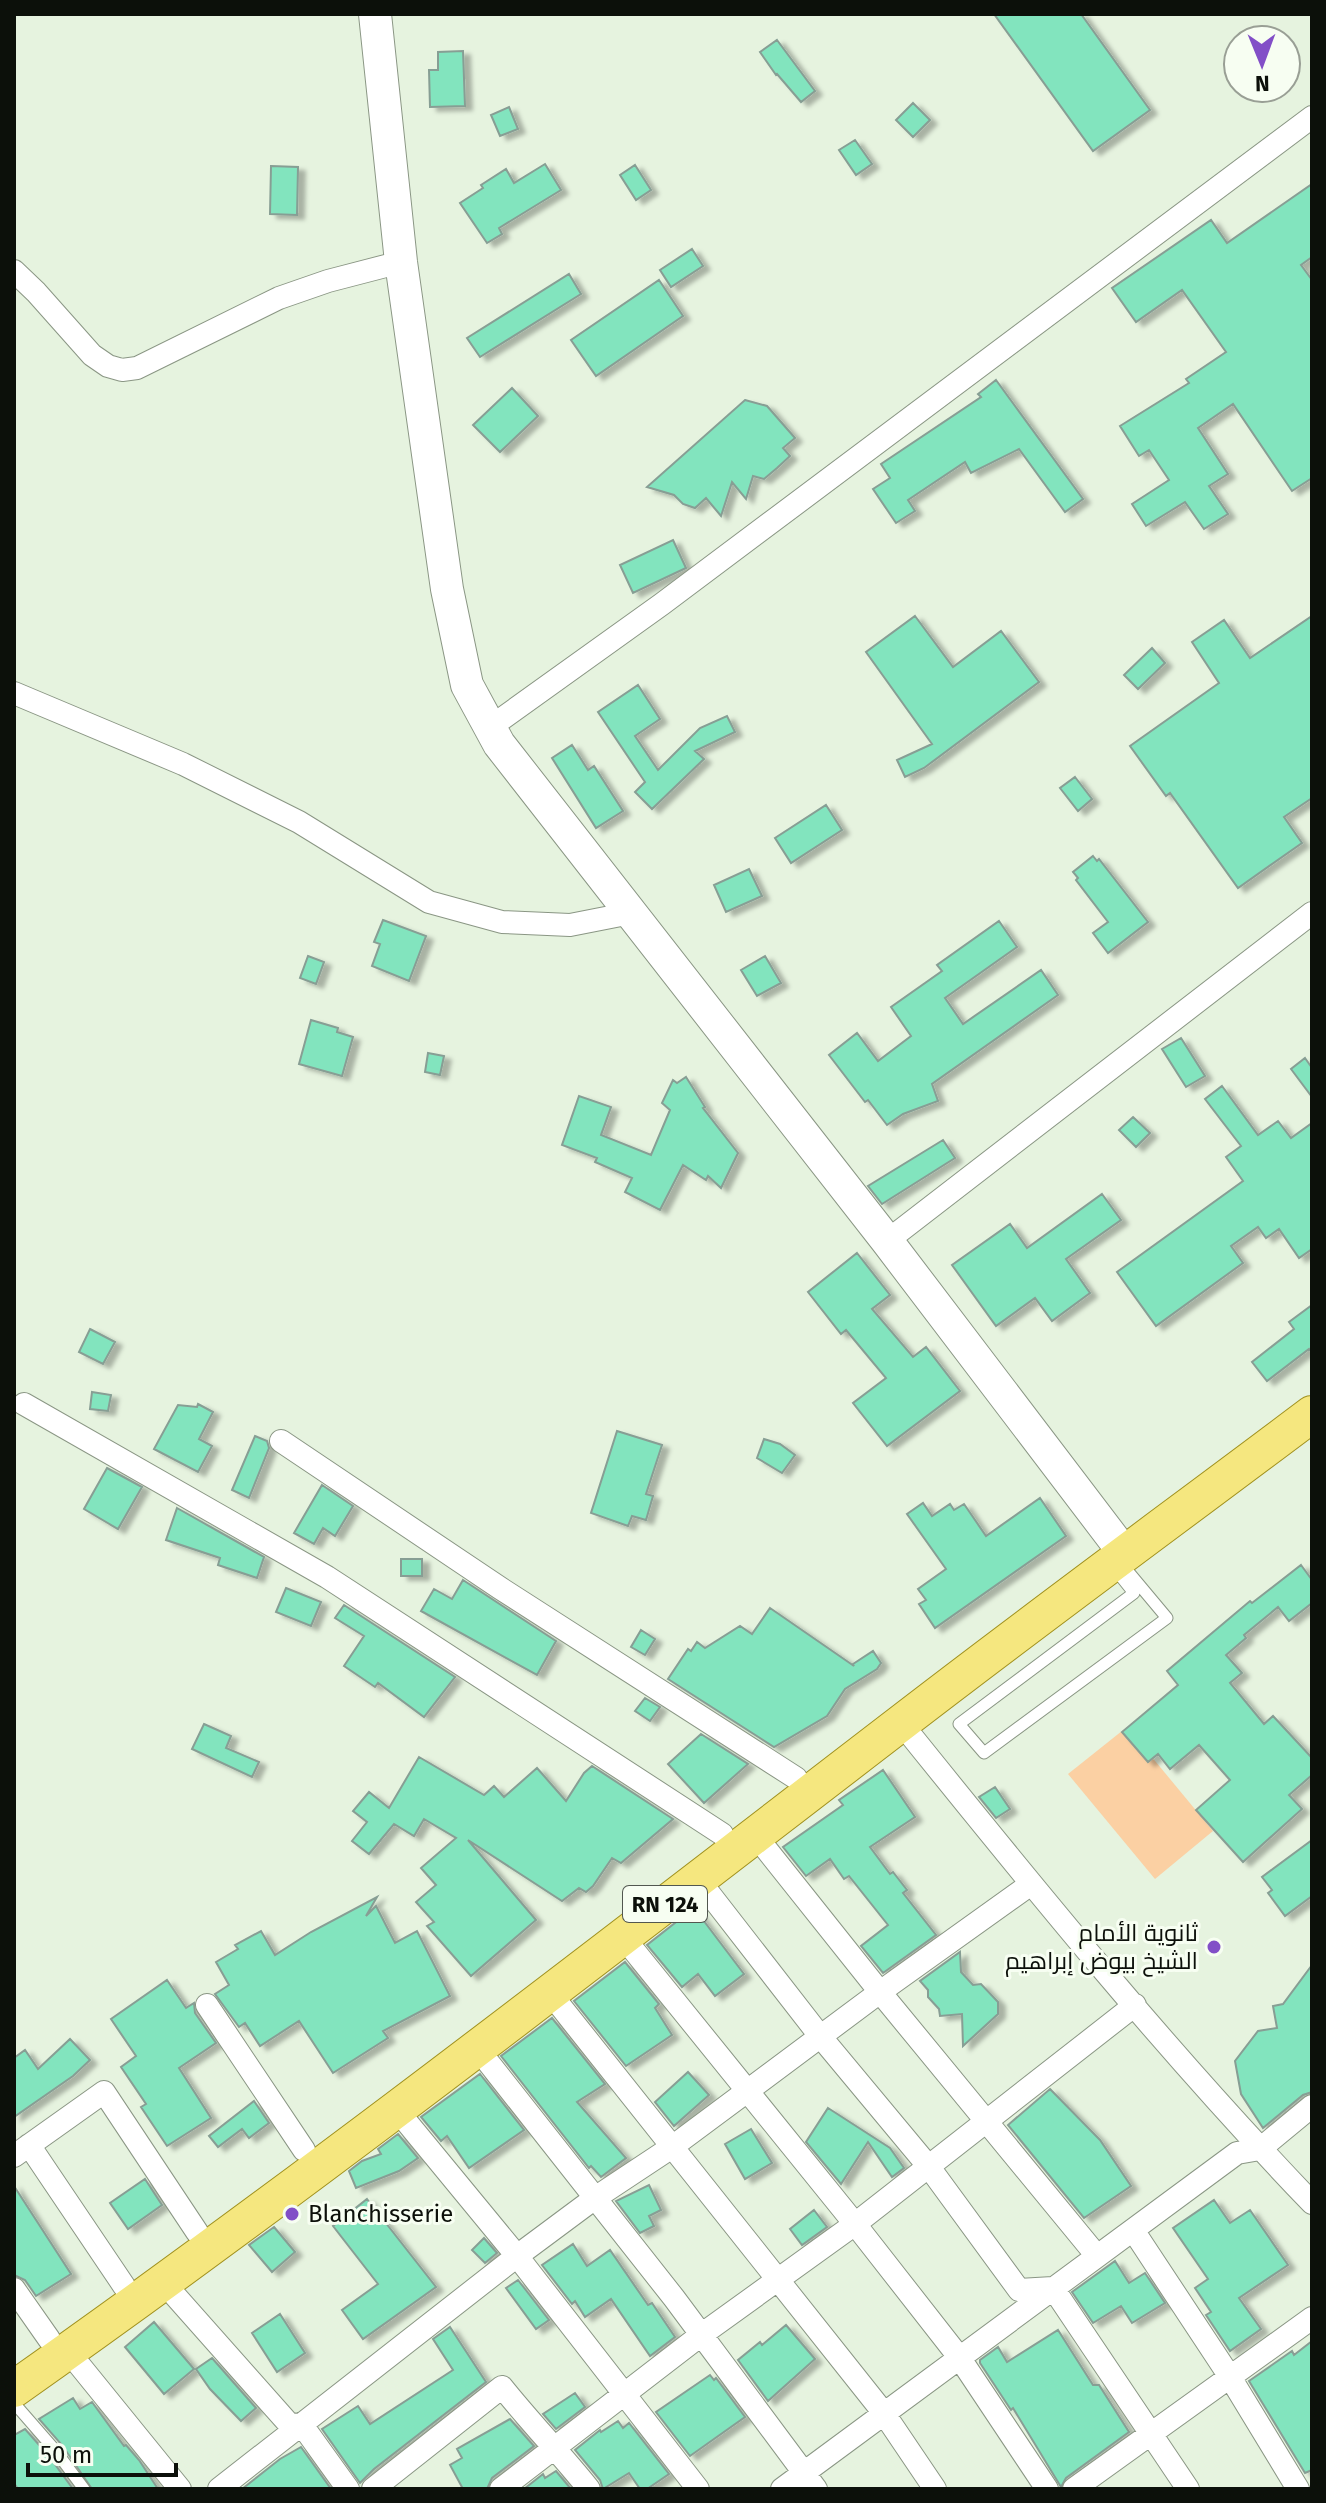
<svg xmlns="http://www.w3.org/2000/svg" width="1326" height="2503" font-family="'Fira Sans',Cairo,sans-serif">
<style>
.green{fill:#fbd0a3}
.building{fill:#82e4be;stroke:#879e94;stroke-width:2;filter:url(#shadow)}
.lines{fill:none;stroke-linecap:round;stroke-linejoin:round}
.lane-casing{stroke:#8a9684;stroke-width:13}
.street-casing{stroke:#8a9684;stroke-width:24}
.secondary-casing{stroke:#8a9684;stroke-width:34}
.primary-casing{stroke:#a0911f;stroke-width:38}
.lane{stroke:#fff;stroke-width:11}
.street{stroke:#fff;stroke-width:22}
.secondary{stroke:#fff;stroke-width:32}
.primary{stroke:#f5e77f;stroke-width:36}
.poi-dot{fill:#824fc7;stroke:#f7fef2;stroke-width:3}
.labels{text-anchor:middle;stroke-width:6;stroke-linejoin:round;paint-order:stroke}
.shield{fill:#f7fef2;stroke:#525750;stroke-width:2}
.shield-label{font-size:22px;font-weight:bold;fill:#0c100a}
.poi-label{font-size:24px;fill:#0c100a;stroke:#f7fef2;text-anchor:end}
</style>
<defs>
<filter id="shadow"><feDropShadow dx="7" dy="4" stdDeviation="2" flood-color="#0004"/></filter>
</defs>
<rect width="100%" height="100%" fill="#e6f3df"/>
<path class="green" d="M1127 1727 1213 1831 1155 1879 1068 1774Z"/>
<path class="building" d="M994 14H1081L1150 110 1093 151Z
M777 40 815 91 801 102 777 74 776 75 760 52Z
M463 51 465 106 430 107 429 70H438V52Z
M913 103 930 120 913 137 896 120Z
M509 107 518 129 500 136 491 115Z
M855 140 872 164 856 175 839 150Z
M545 164 561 190 499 228 502 234 487 243 460 203 483 188 481 185 506 169 514 183Z
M635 165 651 190 636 200 620 175Z
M271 166 298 167 297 215 270 214Z
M1312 184V257L1301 265 1312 280V478L1292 491 1233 404 1198 428 1228 474 1209 486 1228 514 1204 529 1185 502 1146 526 1132 504 1169 480 1149 450 1139 456 1120 426 1189 383 1186 379 1226 352 1182 290 1136 322 1112 288 1211 220 1227 243Z
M692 249 703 266 671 287 660 270Z
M569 274 581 294 480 357 467 338Z
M659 280 683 316 596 376 571 340Z
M996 380 1083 499 1065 512 1019 449 971 473 965 462 908 500 915 511 896 523 873 489 890 478 881 464 981 397 978 394Z
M512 388 538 416 500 452 473 425Z
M745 400 767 406 795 438 783 448 790 456 777 468 764 479 753 476 746 499 732 482 721 516 706 498 695 508 683 504 674 495 647 487Z
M673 540 686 568 633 593 620 565Z
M915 616 953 667 1001 631 1039 682 924 768 905 777 897 760 932 744 866 652Z
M1312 616V798L1284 817 1302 843 1238 888 1170 793 1166 796 1130 746 1219 683 1192 642 1224 620 1250 658Z
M1152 648 1165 663 1138 689 1124 675Z
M638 685 660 719 635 736 658 770 700 728 727 716 735 732 695 751 704 759 652 809 635 792 645 782 598 712Z
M572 745 588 770 594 766 623 811 596 828 552 758Z
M1075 777 1092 799 1078 811 1060 788Z
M826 805 842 830 791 863 775 838Z
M1093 856 1097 861 1099 859 1148 922 1108 953 1093 933 1108 922 1076 880 1078 878 1073 872Z
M749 869 762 896 726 912 714 885Z
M383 920 426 936 409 981 372 966 380 944 374 942Z
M999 921 1017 947 945 998 963 1024 1041 970 1058 995 932 1084 938 1101 903 1114 887 1125 868 1100 865 1102 829 1055 857 1033 878 1061 911 1036 891 1007 942 971 937 965Z
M308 956 324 962 316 984 300 978Z
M765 956 781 983 757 996 741 970Z
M311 1020 338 1028 337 1032 353 1037 342 1076 299 1064Z
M1181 1038 1205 1076 1186 1087 1162 1049Z
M428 1053 444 1056 440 1075 425 1072Z
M1305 1058 1312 1068V1097L1291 1069Z
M686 1077 705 1107 703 1108 738 1153 721 1188 708 1176 706 1180 683 1165 660 1210 625 1192 632 1178 595 1162 597 1158 562 1145 579 1096 611 1107 601 1135 651 1155 670 1110 662 1103 673 1080 677 1083Z
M1222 1086 1258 1135 1278 1121 1291 1138 1312 1123V1249L1299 1258 1279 1229 1266 1238 1258 1227 1231 1246 1243 1263 1156 1326 1117 1272 1243 1181 1226 1157 1241 1146 1205 1099Z
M1133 1117 1150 1133 1136 1147 1119 1130Z
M943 1140 955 1158 882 1204 868 1186Z
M1102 1194 1121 1220 1066 1259 1090 1293 1052 1321 1035 1298 996 1326 952 1265 1010 1224 1027 1248Z
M857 1253 890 1295 872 1309 913 1357 926 1347 960 1391 887 1446 853 1403 886 1378 846 1330 841 1334 808 1292Z
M1312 1305V1353L1309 1349 1267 1381 1252 1362 1294 1329 1289 1322Z
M90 1329 115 1342 103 1364 79 1352Z
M92 1392 111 1395 108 1411 90 1409Z
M198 1404 213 1412 199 1439 212 1446 198 1472 154 1449 178 1405 197 1407Z
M617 1431 662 1445 646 1494 653 1496 646 1520 632 1516 628 1526 591 1513Z
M255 1436 267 1441 269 1448 249 1498 232 1490Z
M764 1439 780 1444 795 1455 782 1473 757 1458Z
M107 1468 142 1487 118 1529 84 1509Z
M322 1485 353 1506 335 1536 323 1528 314 1544 294 1533Z
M1040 1498 1066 1536 935 1628 919 1604 926 1600 918 1589 946 1569 907 1514 923 1503 932 1516 950 1504 954 1510 964 1504 986 1536Z
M177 1508 264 1557 257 1578 218 1565 220 1558 166 1540Z
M401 1559H422V1576H401Z
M1301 1565 1312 1580V1603L1289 1621 1278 1607 1244 1635 1246 1638 1226 1655 1242 1673 1230 1683 1264 1724 1273 1716 1312 1758V1775L1289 1795 1302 1809 1243 1862 1196 1810 1230 1780 1199 1745 1170 1769 1158 1754 1148 1762 1122 1732 1178 1685 1167 1671 1250 1601 1252 1603Z
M463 1580 556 1641 537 1675 421 1611 434 1589 452 1599Z
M286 1588 321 1602 311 1626 276 1612Z
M344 1605 455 1677 424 1717 378 1683 375 1687 344 1666 364 1636 335 1618Z
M770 1608 854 1666 853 1664 873 1651 881 1663 877 1669 845 1689 827 1716 774 1747 668 1679 688 1649 691 1651 697 1642 705 1648 740 1626 752 1634Z
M641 1630 655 1639 645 1655 631 1647Z
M645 1698 660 1707 650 1721 635 1711Z
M204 1724 231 1736 226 1748 259 1762 252 1777 192 1749Z
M701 1734 748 1764 704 1803 668 1764Z
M419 1757 484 1795 494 1786 504 1797 537 1768 566 1801 584 1773 592 1766 673 1819 621 1863 612 1858 593 1886 586 1892 579 1888 562 1901 468 1840 536 1920 471 1976 427 1926 434 1922 416 1902 436 1885 421 1868 456 1838 424 1819 414 1836 394 1824 369 1854 352 1841 367 1822 353 1811 369 1792 389 1808Z
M883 1770 915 1817 870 1847 890 1874 893 1872 907 1890 903 1893 936 1935 883 1973 861 1946 888 1925 849 1876 844 1879 830 1859 806 1876 783 1847 843 1805 839 1800Z
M995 1787 1010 1809 996 1818 979 1797Z
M1312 1840V1896L1285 1916 1268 1893 1272 1890 1262 1877Z
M377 1897 366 1916 376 1906 395 1943 417 1931 450 1996 383 2031 388 2038 333 2073 299 2021 260 2046 245 2023 239 2027 215 1994 229 1985 216 1962 238 1949 235 1945 261 1931 275 1955 311 1932Z
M694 1908 744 1974 715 1996 698 1974 682 1987 647 1945Z
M960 1952 961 1972 973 1985 981 1984 998 2002V2014L963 2046 962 2014 940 2016 939 2009 928 1997V1990L920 1981Z
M625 1962 659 2004 655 2008 672 2035 626 2066 574 2001Z
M1312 1965V2092L1303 2095 1263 2128 1241 2094 1235 2061 1258 2031 1277 2028 1273 2006 1283 2004Z
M167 1980 186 2008 194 2003 195 2013 216 2043 179 2068 211 2118 167 2146 141 2107 146 2104 121 2067 136 2056 111 2019Z
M552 2018 605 2084 577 2102 626 2158 601 2177 591 2166 589 2168 501 2056Z
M70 2039 90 2060 73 2076 14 2117V2058L25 2050 38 2069Z
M688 2072 709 2095 674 2126 655 2102Z
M480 2074 524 2130 469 2168 447 2136 441 2141 421 2117Z
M1050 2089 1100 2140 1131 2186 1084 2218 1008 2125Z
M254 2101 269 2123 249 2138 242 2129 218 2147 209 2136Z
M828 2108 890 2148 904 2168 892 2177 868 2142 841 2184 806 2142Z
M751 2129 772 2163 745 2179 725 2144Z
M398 2134 418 2158 399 2171 356 2188 349 2171 362 2161 381 2154 378 2149Z
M145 2179 162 2205 128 2229 110 2203Z
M649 2185 661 2210 649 2216 654 2226 640 2233 616 2201Z
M14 2186 71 2274 36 2296 25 2280 14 2275Z
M367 2199 436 2287 363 2339 342 2310 378 2284 333 2226Z
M1214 2200 1230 2223 1250 2210 1288 2265 1239 2298 1261 2329 1230 2351 1206 2315 1211 2312 1195 2288 1208 2279 1173 2228Z
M814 2210 827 2227 802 2245 790 2229Z
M274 2227 295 2252 272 2272 249 2245Z
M484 2238 497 2253 485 2263 472 2250Z
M573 2244 587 2266 610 2250 648 2305 652 2303 675 2337 650 2356 611 2299 585 2317 575 2301 572 2304 542 2265Z
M1115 2261 1129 2283 1145 2273 1165 2303 1132 2323 1121 2306 1093 2323 1072 2292Z
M518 2280 549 2320 536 2329 506 2288Z
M280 2314 305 2353 277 2372 252 2333Z
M154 2322 194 2369 164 2394 125 2347Z
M786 2325 815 2359 768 2401 738 2360 760 2342 762 2345Z
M450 2327 486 2382 374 2469 360 2483 322 2429 358 2406 370 2424 453 2370 433 2339Z
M1058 2330 1093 2385H1099L1129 2432 1066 2478 1061 2487 1013 2408 1011 2410 980 2363V2360L998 2347 1007 2362Z
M1312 2341V2470L1305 2473 1249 2381 1292 2351 1294 2355Z
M212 2358 256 2408 241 2421 210 2389 196 2369Z
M710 2375 714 2380 716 2378 745 2417 690 2456 656 2412Z
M575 2393 585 2407 556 2429 543 2414Z
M73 2398 80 2409 92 2402 124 2446 126 2445 139 2460 158 2489H92L62 2445 39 2419Z
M510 2419 534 2446 492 2478 487 2489H463L450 2465 462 2458 457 2449Z
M618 2421 623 2428 629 2423 669 2474 647 2489H640L629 2473 603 2489 600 2480 575 2450 600 2430 601 2432Z
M25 2429 48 2455 73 2489H18L14 2483V2435Z
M301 2447 331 2489H242L280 2459Z
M556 2471 571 2489H524L543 2474 545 2478Z"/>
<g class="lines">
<g class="lane-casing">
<path id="lane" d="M1114 1568 1134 1593 959 1724 984 1753 1167 1618 1121 1563
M14 2403 55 2450 84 2489"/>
</g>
<g class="street-casing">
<path id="street" d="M14 271 36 292 92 355 108 366 122 370 137 368 279 298 328 281 401 262
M14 693 183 764 299 822 429 902 502 922 570 925 631 913
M489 728 662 604 1312 117
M887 1241 1312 913
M24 1404 327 1577 722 1834
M281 1441 500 1588 796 1778
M901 1723C1032 1886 1167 2052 1312 2203
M755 1835 880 1992 1097 2256
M698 1879 820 2036 929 2167 1019 2290 1053 2288 1188 2489
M623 1937 855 2224 959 2357 1047 2489
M550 1993 883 2412 935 2489
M207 2005 304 2150
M477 2048 674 2298 816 2489
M396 2109 517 2256 698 2489
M29 2145 124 2286
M14 2156 104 2092 197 2232
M1133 2230 1230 2377 1298 2489
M163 2282 289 2424 302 2425 348 2489
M14 2289 49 2339
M68 2351 180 2489
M219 2489 517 2256 595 2198 672 2147 880 1992 1031 1884
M373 2489 502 2387C530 2422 561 2454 589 2489
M501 2489 701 2335 855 2224 1135 2005
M782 2489 1237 2153 1260 2149 1312 2106
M1074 2489 1312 2318"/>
</g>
<g class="secondary-casing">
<path id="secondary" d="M375 14 401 262 447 589 467 685 499 744 887 1241 1125 1554"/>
</g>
<g class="primary-casing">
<path id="primary" d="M14 2389C316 2176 608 1948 901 1723 1037 1618 1175 1517 1312 1414"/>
</g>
<use href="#lane" class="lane"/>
<use href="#street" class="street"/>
<use href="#secondary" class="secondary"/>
<use href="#primary" class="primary"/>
</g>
<g class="poi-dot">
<circle cx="1214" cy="1947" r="8"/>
<circle cx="292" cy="2214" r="8"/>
</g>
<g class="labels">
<rect class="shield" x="623" y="1886" width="84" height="36" rx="6"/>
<g class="shield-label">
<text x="665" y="1912">RN 124</text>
</g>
<g class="poi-label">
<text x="1198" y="1941">ثانوية الأمام<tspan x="1198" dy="28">الشيخ بيوض إبراهيم</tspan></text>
<text x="308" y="2222" text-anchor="start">Blanchisserie</text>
</g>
</g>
<rect width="1326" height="2503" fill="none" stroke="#0c100a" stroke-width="32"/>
<g transform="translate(1262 64) rotate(179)"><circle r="38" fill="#f7fef2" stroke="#999f95" stroke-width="2"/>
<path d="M0-6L14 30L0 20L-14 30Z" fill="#824fc7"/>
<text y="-12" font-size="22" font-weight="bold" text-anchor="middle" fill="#0c100a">N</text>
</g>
<path d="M28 2463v12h148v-12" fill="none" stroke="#0c100a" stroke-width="4"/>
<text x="40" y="2463" font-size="24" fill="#0c100a" stroke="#f7fef2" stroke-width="6" paint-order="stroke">50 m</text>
</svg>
